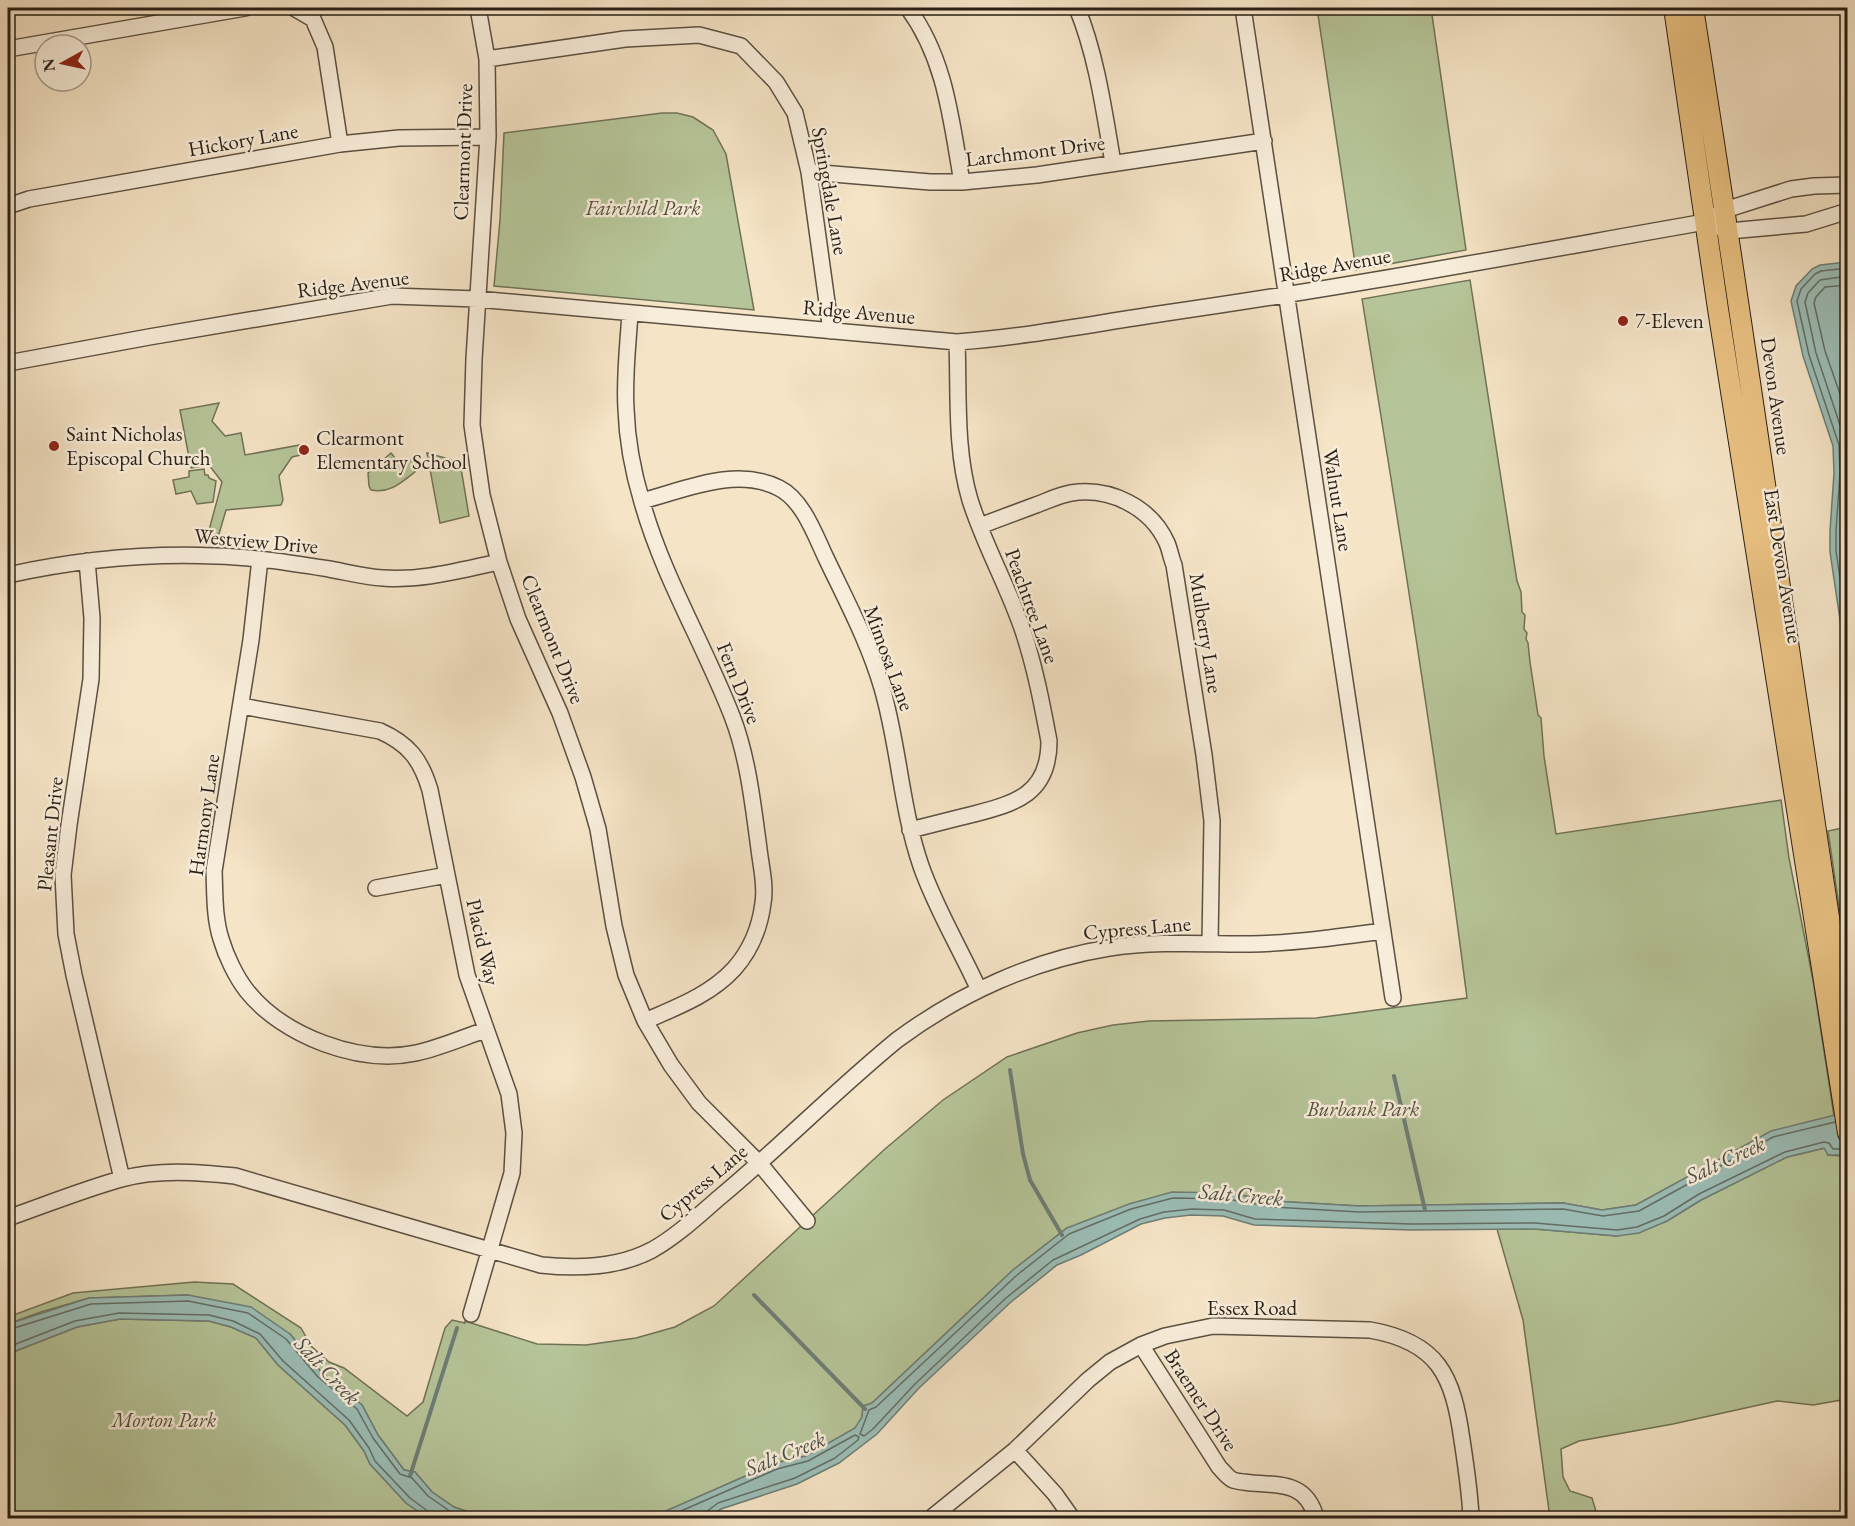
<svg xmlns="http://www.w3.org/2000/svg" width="1855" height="1526" font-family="'EB Garamond',serif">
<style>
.green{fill:#b6c599;stroke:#707257;stroke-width:1.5}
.water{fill:#9cbeb7;stroke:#6e7e76;stroke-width:1.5}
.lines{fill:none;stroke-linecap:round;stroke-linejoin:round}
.shore{stroke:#626e66;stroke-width:1.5}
.stream{stroke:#6e7e76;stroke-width:4}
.minor-casing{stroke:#5c5041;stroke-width:18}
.major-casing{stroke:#291f15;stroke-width:22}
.minor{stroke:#f8edda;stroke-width:15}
.major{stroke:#eac283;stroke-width:20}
.poi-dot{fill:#8f2418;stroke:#f8edda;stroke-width:2}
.labels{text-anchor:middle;stroke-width:5;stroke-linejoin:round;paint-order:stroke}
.street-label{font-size:21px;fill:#291f15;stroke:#f8edda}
.park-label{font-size:21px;font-style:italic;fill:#53513d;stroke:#f8edda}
.poi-label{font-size:21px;fill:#291f15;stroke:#f8edda;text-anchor:start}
.water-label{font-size:22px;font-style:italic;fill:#4c4f46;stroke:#f8edda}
</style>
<rect width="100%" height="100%" fill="#f5e4c6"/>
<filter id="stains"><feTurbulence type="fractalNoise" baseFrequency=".00333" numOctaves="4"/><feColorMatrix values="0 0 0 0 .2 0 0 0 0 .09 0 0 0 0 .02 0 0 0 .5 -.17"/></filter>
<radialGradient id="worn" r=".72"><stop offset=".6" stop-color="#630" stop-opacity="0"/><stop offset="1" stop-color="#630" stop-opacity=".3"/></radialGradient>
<path class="green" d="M1317 8H1431L1466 250 1356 270Z
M662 113H677L693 117 713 130 726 154 754 310 494 286 500 220 504 133Z
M1470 280 1517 581 1521 592 1522 612 1525 615 1524 629 1527 633 1526 639 1528 643 1530 662 1538 715 1541 718 1544 756 1556 834 1781 800 1789 858 1813 980 1834 1116 1725 1157 1636 1205 1602 1210 1563 1203 1359 1206 1273 1201 1228 1193 1067 1228 1013 1270 872 1403 863 1406 862 1417 856 1428 806 1456 775 1463 651 1518H486L454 1507 432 1492 415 1472 404 1470 378 1435 362 1405 322 1373 290 1334 188 1295 89 1298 41 1312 8 1324V1317L73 1293 194 1282 233 1284 301 1328 311 1346 329 1362 344 1368 407 1416 423 1402 445 1328 452 1320 465 1323V1321L537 1344 586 1345 636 1338 675 1327 714 1306 885 1149 943 1100 1007 1057 1077 1033 1113 1025 1149 1021 1316 1018 1467 998C1437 764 1400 532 1362 299Z
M219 403 212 421 225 436 241 433 245 455 300 445 301 455 292 457 279 476 283 500 281 505 226 510 219 534H208L222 482 209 465 191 468 180 410Z
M391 453 396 459C406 458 417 459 415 472 401 483 389 494 371 490L369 486 368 473Z
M427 453 460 462 469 516 440 523Z
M204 469 205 475H208L209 478 216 481 213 502 197 504 191 491 176 494 173 480 189 477V471Z
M1847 827H1848L1847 961 1828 831Z
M1825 1148 1828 1155 1841 1156 1847 1198V1399L1813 1405 1777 1401 1673 1424 1579 1441 1561 1449 1563 1477 1570 1491 1592 1498 1598 1518H1550L1523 1320 1497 1229H1535L1617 1236 1667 1221 1701 1200 1787 1157Z
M120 1319 209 1321 231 1327 256 1338 278 1365 345 1425 364 1451 370 1464 406 1503 428 1518H8V1354L77 1327Z"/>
<path class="water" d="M1847 262H1848L1847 654 1842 633 1830 552V531L1834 473 1833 446 1803 356 1791 301 1796 286 1812 269 1820 265Z
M1847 1112V1155H1828L1824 1148 1787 1157 1701 1200 1667 1221 1639 1233 1617 1236 1535 1229 1411 1230 1254 1225 1223 1216 1191 1215 1165 1218 1141 1224 1081 1255 1057 1265 1011 1302 919 1388 877 1434 839 1463 797 1484 721 1509 707 1518H650L775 1463 806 1456 855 1428 862 1417 863 1406 872 1403 1013 1270 1067 1228 1129 1204 1172 1192 1228 1193 1273 1201 1359 1206 1563 1203 1602 1210 1636 1205 1771 1131Z
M188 1295 251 1307 290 1334 322 1373 362 1405 378 1435 404 1470 415 1472 432 1492 454 1507 486 1518H428L406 1503 370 1464 364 1451 345 1425 278 1365 256 1338 231 1327 209 1321 120 1319 77 1327 8 1354V1324L89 1298Z"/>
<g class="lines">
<path class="shore" d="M1848 268 1821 271 1815 274 1801 289 1797 301 1809 355 1839 445 1840 473 1836 531V551L1848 632
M1848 276 1820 280 1808 293 1805 302 1816 353 1846 443 1848 466
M1848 285 1825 287 1816 297 1814 303 1825 351 1848 417
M1848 477C1845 512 1843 543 1848 578
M1835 1122 1773 1137 1639 1211 1603 1216 1563 1209 1359 1212 1273 1207 1227 1199 1173 1198 1131 1209 1069 1234 1017 1275 876 1407 869 1410 860 1434 864 1436 873 1429 915 1384 1006 1298 1053 1260 1140 1219 1164 1212 1192 1209 1224 1210 1255 1219 1411 1224 1535 1223 1617 1230 1637 1227 1664 1216 1699 1194 1785 1152 1824 1142 1829 1143 1833 1149H1848
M8 1330 91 1304 188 1301 248 1313 286 1339 318 1377 357 1409 373 1438 400 1474 412 1478 428 1496 451 1512 469 1518
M8 1347 75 1321 119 1313 209 1315 233 1321 260 1334 283 1361 349 1420 369 1448 375 1461 410 1498 429 1512 430 1518
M665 1518 777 1469 808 1461 855 1435 859 1437 858 1440 835 1458 795 1478 718 1503 706 1512 705 1518"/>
<path class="stream" d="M1010 1070 1023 1154 1030 1180 1062 1235
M1394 1076 1425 1210
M754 1295 865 1409
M410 1476 457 1328"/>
<g class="minor-casing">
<path id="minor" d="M294 8 313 19 325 47 340 144
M478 8 487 59 488 137 474 359 472 425 482 495 499 562 518 619 560 713 583 777 598 829 614 926 626 975 645 1021 671 1065 699 1103 760 1164 807 1221
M908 8C946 60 951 120 962 182
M1077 8C1097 57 1104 111 1113 163
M1243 8 1393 998
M8 49 245 8
M487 59 625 39 699 35 741 46 776 82 795 113 809 172 831 331
M809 172 930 182H962L1037 175 1264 141
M8 206 29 199 340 144 399 138 488 137
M1719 227 1729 231 1806 224 1848 211
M630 313C628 345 624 377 626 409 627 440 633 472 642 502 663 577 704 644 732 716 748 757 753 805 759 849 761 867 766 885 763 903 760 927 750 951 734 969 710 995 677 1007 645 1021
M8 363 149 337 392 296 477 299 957 342C1025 337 1092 324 1159 314 1342 288 1523 254 1705 222L1725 210 1791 189 1814 186 1848 185
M642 501C684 490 736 466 779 488 803 500 815 535 826 558 846 600 869 643 882 688 899 746 901 808 921 866 936 909 960 948 979 990
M980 526C998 519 1017 512 1036 505 1047 501 1059 495 1071 493 1110 487 1151 507 1167 543 1170 550 1171 558 1174 565L1204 755 1212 821 1210 943
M260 559 251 640 214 871C215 893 214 917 221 939 226 956 236 977 247 991 283 1036 359 1065 416 1053 439 1048 462 1038 485 1030
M87 561 92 618 91 679 69 825 63 875 66 934 74 975 122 1179
M8 575C76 560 146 553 216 556 254 557 291 563 329 569 346 572 365 577 383 578 423 581 460 570 499 562
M241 706 380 731C409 744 421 760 430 790L467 975 509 1094 514 1133 512 1173 471 1314
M910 830C931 825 953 819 974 814 1016 803 1049 794 1049 741 1042 704 1035 667 1023 631 1008 586 984 545 970 500 955 450 959 394 957 342
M376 888 447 875
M8 1218C45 1205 82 1190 121 1179 158 1169 197 1172 235 1176L541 1265C578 1269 618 1268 652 1250 677 1236 699 1215 720 1197 781 1146 836 1090 897 1040 959 994 1033 960 1109 948 1156 941 1204 944 1251 944 1295 943 1339 937 1383 931
M1141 1345 1219 1467C1223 1471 1228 1478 1233 1480 1238 1482 1246 1482 1252 1483 1282 1485 1307 1483 1316 1518
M1015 1450 1055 1494 1072 1518
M931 1518 1015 1450 1088 1380 1110 1362 1141 1345 1165 1336 1213 1326 1370 1330C1438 1342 1453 1375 1462 1440 1466 1466 1470 1492 1471 1518"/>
</g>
<g class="major-casing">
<path id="major" d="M1674 8 1718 309 1848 1133
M1693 8C1748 352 1794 697 1848 1041"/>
</g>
<use href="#minor" class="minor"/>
<use href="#major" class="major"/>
</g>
<g class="poi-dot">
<circle cx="1623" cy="321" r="6"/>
<circle cx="54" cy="446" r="6"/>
<circle cx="304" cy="450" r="6"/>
</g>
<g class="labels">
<g class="street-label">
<text transform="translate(243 140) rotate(-10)" y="7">Hickory Lane</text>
<text transform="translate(1035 151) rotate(-7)" y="7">Larchmont Drive</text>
<text transform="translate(463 152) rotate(-88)" y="7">Clearmont Drive</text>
<text transform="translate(830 191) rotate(80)" y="7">Springdale Lane</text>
<text transform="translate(1335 265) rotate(-10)" y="7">Ridge Avenue</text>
<text transform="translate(353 284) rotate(-7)" y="7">Ridge Avenue</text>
<text transform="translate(859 312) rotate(5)" y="7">Ridge Avenue</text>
<text transform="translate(1776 396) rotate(82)" y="7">Devon Avenue</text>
<text transform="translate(1338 500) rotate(81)" y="7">Walnut Lane</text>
<text transform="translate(256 541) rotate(5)" y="7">Westview Drive</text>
<text transform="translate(1783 566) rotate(81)" y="7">East Devon Avenue</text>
<text transform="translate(1032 606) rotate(70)" y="7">Peachtree Lane</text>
<text transform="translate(1206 633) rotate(81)" y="7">Mulberry Lane</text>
<text transform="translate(553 639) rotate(68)" y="7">Clearmont Drive</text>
<text transform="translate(889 658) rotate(70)" y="7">Mimosa Lane</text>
<text transform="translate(739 683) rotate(68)" y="7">Fern Drive</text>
<text transform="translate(204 815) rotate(-82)" y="7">Harmony Lane</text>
<text transform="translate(50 834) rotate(-84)" y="7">Pleasant Drive</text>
<text transform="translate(1137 928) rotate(-5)" y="7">Cypress Lane</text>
<text transform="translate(483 942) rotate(77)" y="7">Placid Way</text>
<text transform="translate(703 1183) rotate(-40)" y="7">Cypress Lane</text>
<text x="1252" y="1315">Essex Road</text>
<text transform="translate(1201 1400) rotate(57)" y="7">Braemer Drive</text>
</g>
<g class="park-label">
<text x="643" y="215">Fairchild Park</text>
<text x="1363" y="1116">Burbank Park</text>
<text x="164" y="1427">Morton Park</text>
</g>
<g class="poi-label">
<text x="1635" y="328">7-Eleven</text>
<text x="66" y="441">Saint Nicholas<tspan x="66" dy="24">Episcopal Church</tspan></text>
<text x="316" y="445">Clearmont<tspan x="316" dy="24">Elementary School</tspan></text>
</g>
<g class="water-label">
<text transform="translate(1725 1159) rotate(-25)" y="8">Salt Creek</text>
<text transform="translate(1241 1194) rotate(5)" y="8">Salt Creek</text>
<text transform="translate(328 1370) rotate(47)" y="8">Salt Creek</text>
<text transform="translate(785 1453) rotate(-22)" y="8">Salt Creek</text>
</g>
</g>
<rect width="1855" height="1526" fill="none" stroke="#f5e4c6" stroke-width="30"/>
<rect x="9" y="9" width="1837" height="1508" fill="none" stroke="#291f15" stroke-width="3"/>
<rect x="15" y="15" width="1825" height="1496" fill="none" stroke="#291f15" stroke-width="1.5"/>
<g transform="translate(63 63) rotate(262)"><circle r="28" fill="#f8edda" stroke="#a59b8b" stroke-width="1.5"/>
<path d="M0-4.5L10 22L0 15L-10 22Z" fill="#8f2418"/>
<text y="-9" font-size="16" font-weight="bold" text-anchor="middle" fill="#291f15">N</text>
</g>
<rect width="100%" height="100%" filter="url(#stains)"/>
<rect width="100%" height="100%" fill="url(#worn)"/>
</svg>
